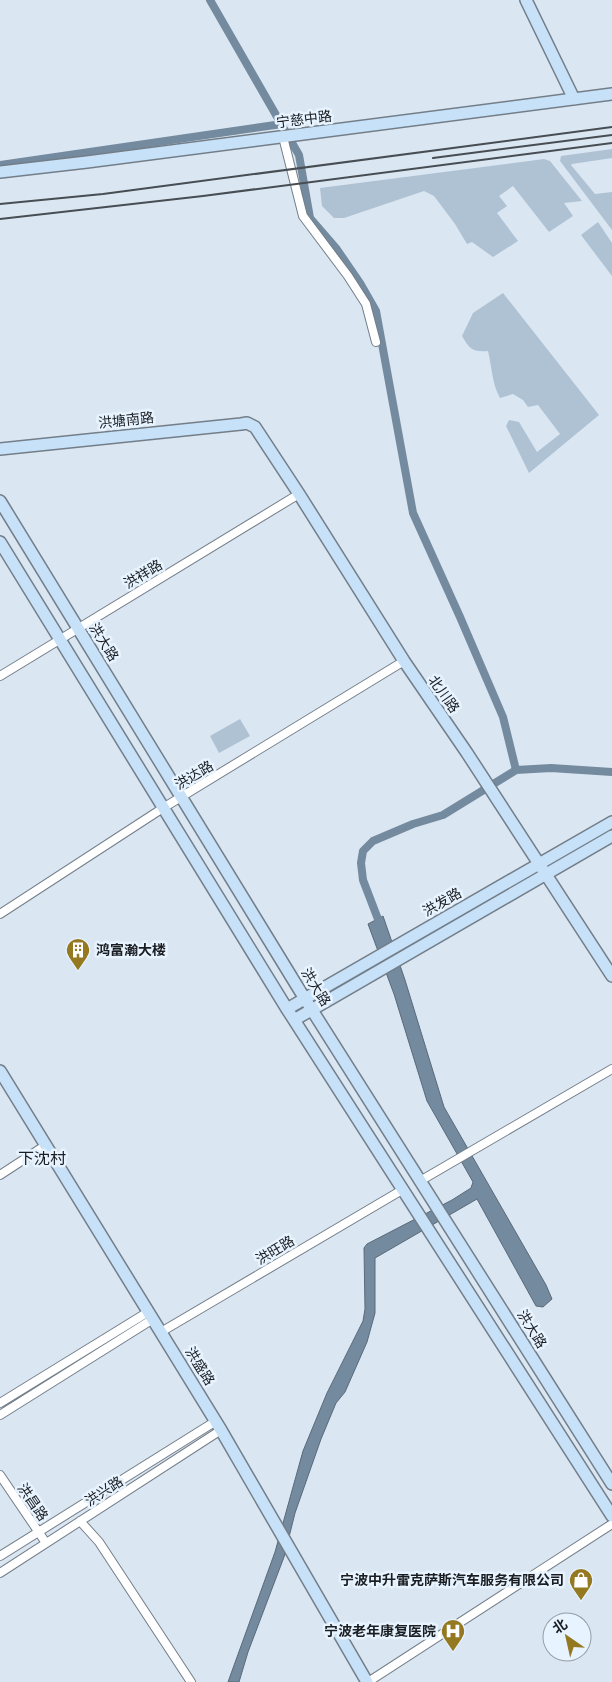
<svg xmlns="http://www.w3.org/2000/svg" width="612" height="1682" font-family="Signika,'Noto Sans SC',sans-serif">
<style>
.green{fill:#afc2d4}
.water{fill:#748a9f;stroke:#596a7a}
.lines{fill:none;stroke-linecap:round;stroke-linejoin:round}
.canal{stroke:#748a9f;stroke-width:8}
.street-casing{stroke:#737e88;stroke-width:10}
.secondary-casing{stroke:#737e88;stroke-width:14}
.street{stroke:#fff;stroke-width:8}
.secondary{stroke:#c6e1f8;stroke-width:11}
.rail{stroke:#474d52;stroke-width:2}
.labels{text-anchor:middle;stroke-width:5;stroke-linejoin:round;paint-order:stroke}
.street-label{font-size:14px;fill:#1a1e22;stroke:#e7f3ff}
.poi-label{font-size:14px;font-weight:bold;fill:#1a1e22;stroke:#e7f3ff;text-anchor:end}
.quarter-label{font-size:16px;fill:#1a1e22;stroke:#e7f3ff}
</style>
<rect width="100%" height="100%" fill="#dae6f2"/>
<path class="green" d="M612 149V158L572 164 571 165 595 194 612 192V230L560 161 561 156Z
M544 159 550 161 582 201 564 203 573 216 549 232 513 186 499 196 507 206 497 213 518 241 493 257 472 242 467 244 455 224 434 196 424 191 344 218H334L322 206 320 188Z
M598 222 612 243V276L581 235Z
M503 293 599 415 529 473 506 426 509 420 519 422 537 452 560 434 538 405 528 407 523 400 513 394 500 398C492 384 492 367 488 351 473 352 470 350 462 336L473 313Z
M240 719 250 736 219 753 210 736Z"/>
<path class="water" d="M383 916 405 980 444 1107 546 1285 552 1299 543 1307 536 1306 477 1199 375 1258V1313L367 1342 345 1392 336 1403 321 1439 295 1513 284 1557 248 1652 239 1682H228L275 1552 303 1451 327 1393 363 1321 365 1309 364 1248 367 1244 452 1200 471 1188 473 1182 427 1101 394 994 368 924Z"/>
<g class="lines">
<path class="canal" d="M210 0 299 155 310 218 336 248 360 283 376 311 413 513 460 617 503 717 516 770
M0 165 282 124
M381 927 363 880 361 863 363 851 373 841 413 824 443 815 516 770 551 768 612 772"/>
<g class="street-casing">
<path id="street" d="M283 137 303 216 348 276 366 304 376 342
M0 676 299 494
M0 914 163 808 404 661
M0 1175 46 1145
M420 1181 612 1069
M161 1332 402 1190
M0 1403 148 1312
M0 1415 153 1319
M0 1475 46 1543
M80 1521 99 1542 191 1682
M0 1556 216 1421
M0 1573 221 1430
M368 1682 612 1524"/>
</g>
<g class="secondary-casing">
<path id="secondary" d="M526 0 574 99
M0 172 87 162 612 94
M0 449 241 424 247 423 255 427 299 494 404 661 467 753 612 976
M0 501 305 999 612 1484
M0 542 287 1009 612 1516
M287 1009 612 822
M294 1020 612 836
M0 1071 221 1430 367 1682"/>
</g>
<use href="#street" class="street"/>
<use href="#secondary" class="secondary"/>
<path class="rail" d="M433 158 612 135
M0 204 103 194 612 127
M0 219 203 196 612 143"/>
</g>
<defs>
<g id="building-pin" transform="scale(1.25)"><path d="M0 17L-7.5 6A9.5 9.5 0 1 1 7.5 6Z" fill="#957921" stroke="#e7f3ff"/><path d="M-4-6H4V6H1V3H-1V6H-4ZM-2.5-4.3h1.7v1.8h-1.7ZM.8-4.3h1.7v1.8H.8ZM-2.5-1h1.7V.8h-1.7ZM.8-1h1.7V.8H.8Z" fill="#fff"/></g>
<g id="shop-pin" transform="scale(1.25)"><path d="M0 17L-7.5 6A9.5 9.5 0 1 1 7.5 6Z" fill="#957921" stroke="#e7f3ff"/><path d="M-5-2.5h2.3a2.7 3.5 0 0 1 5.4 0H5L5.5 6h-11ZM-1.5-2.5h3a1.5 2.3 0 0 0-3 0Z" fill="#fff"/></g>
<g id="hospital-pin" transform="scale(1.25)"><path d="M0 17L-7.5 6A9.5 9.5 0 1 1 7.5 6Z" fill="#957921" stroke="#e7f3ff"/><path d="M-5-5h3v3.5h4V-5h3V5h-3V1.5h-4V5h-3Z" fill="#fff"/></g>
</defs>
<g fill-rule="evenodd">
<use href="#building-pin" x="78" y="950"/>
<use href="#shop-pin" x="581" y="1580"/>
<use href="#hospital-pin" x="453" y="1631"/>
</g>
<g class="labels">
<g class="street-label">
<text transform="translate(304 119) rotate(-7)" y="5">宁慈中路</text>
<text transform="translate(126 420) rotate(-6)" y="5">洪塘南路</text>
<text transform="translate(143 574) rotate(-31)" y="5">洪祥路</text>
<text transform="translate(104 642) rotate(58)" y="5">洪大路</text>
<text transform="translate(444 694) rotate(55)" y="5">北川路</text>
<text transform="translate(194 775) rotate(-31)" y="5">洪达路</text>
<text transform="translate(442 902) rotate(-30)" y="5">洪发路</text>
<text transform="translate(316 987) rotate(58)" y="5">洪大路</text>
<text transform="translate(275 1250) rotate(-31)" y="5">洪旺路</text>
<text transform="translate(532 1329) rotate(58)" y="5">洪大路</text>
<text transform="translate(200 1366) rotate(58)" y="5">洪盛路</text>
<text transform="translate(104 1491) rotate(-33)" y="5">洪兴路</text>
<text transform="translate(33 1502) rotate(56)" y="5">洪昌路</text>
</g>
<g class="poi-label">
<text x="96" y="955" text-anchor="start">鸿富瀚大楼</text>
<text x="564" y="1585">宁波中升雷克萨斯汽车服务有限公司</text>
<text x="436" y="1636">宁波老年康复医院</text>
</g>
<g class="quarter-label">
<text x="42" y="1164">下沈村</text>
</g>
</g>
<g transform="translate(567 1637) rotate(326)"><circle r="24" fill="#e7f3ff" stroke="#959ea7"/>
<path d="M0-4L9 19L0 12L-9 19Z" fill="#957921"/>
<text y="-8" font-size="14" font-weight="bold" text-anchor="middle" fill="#1a1e22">北</text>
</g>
</svg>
